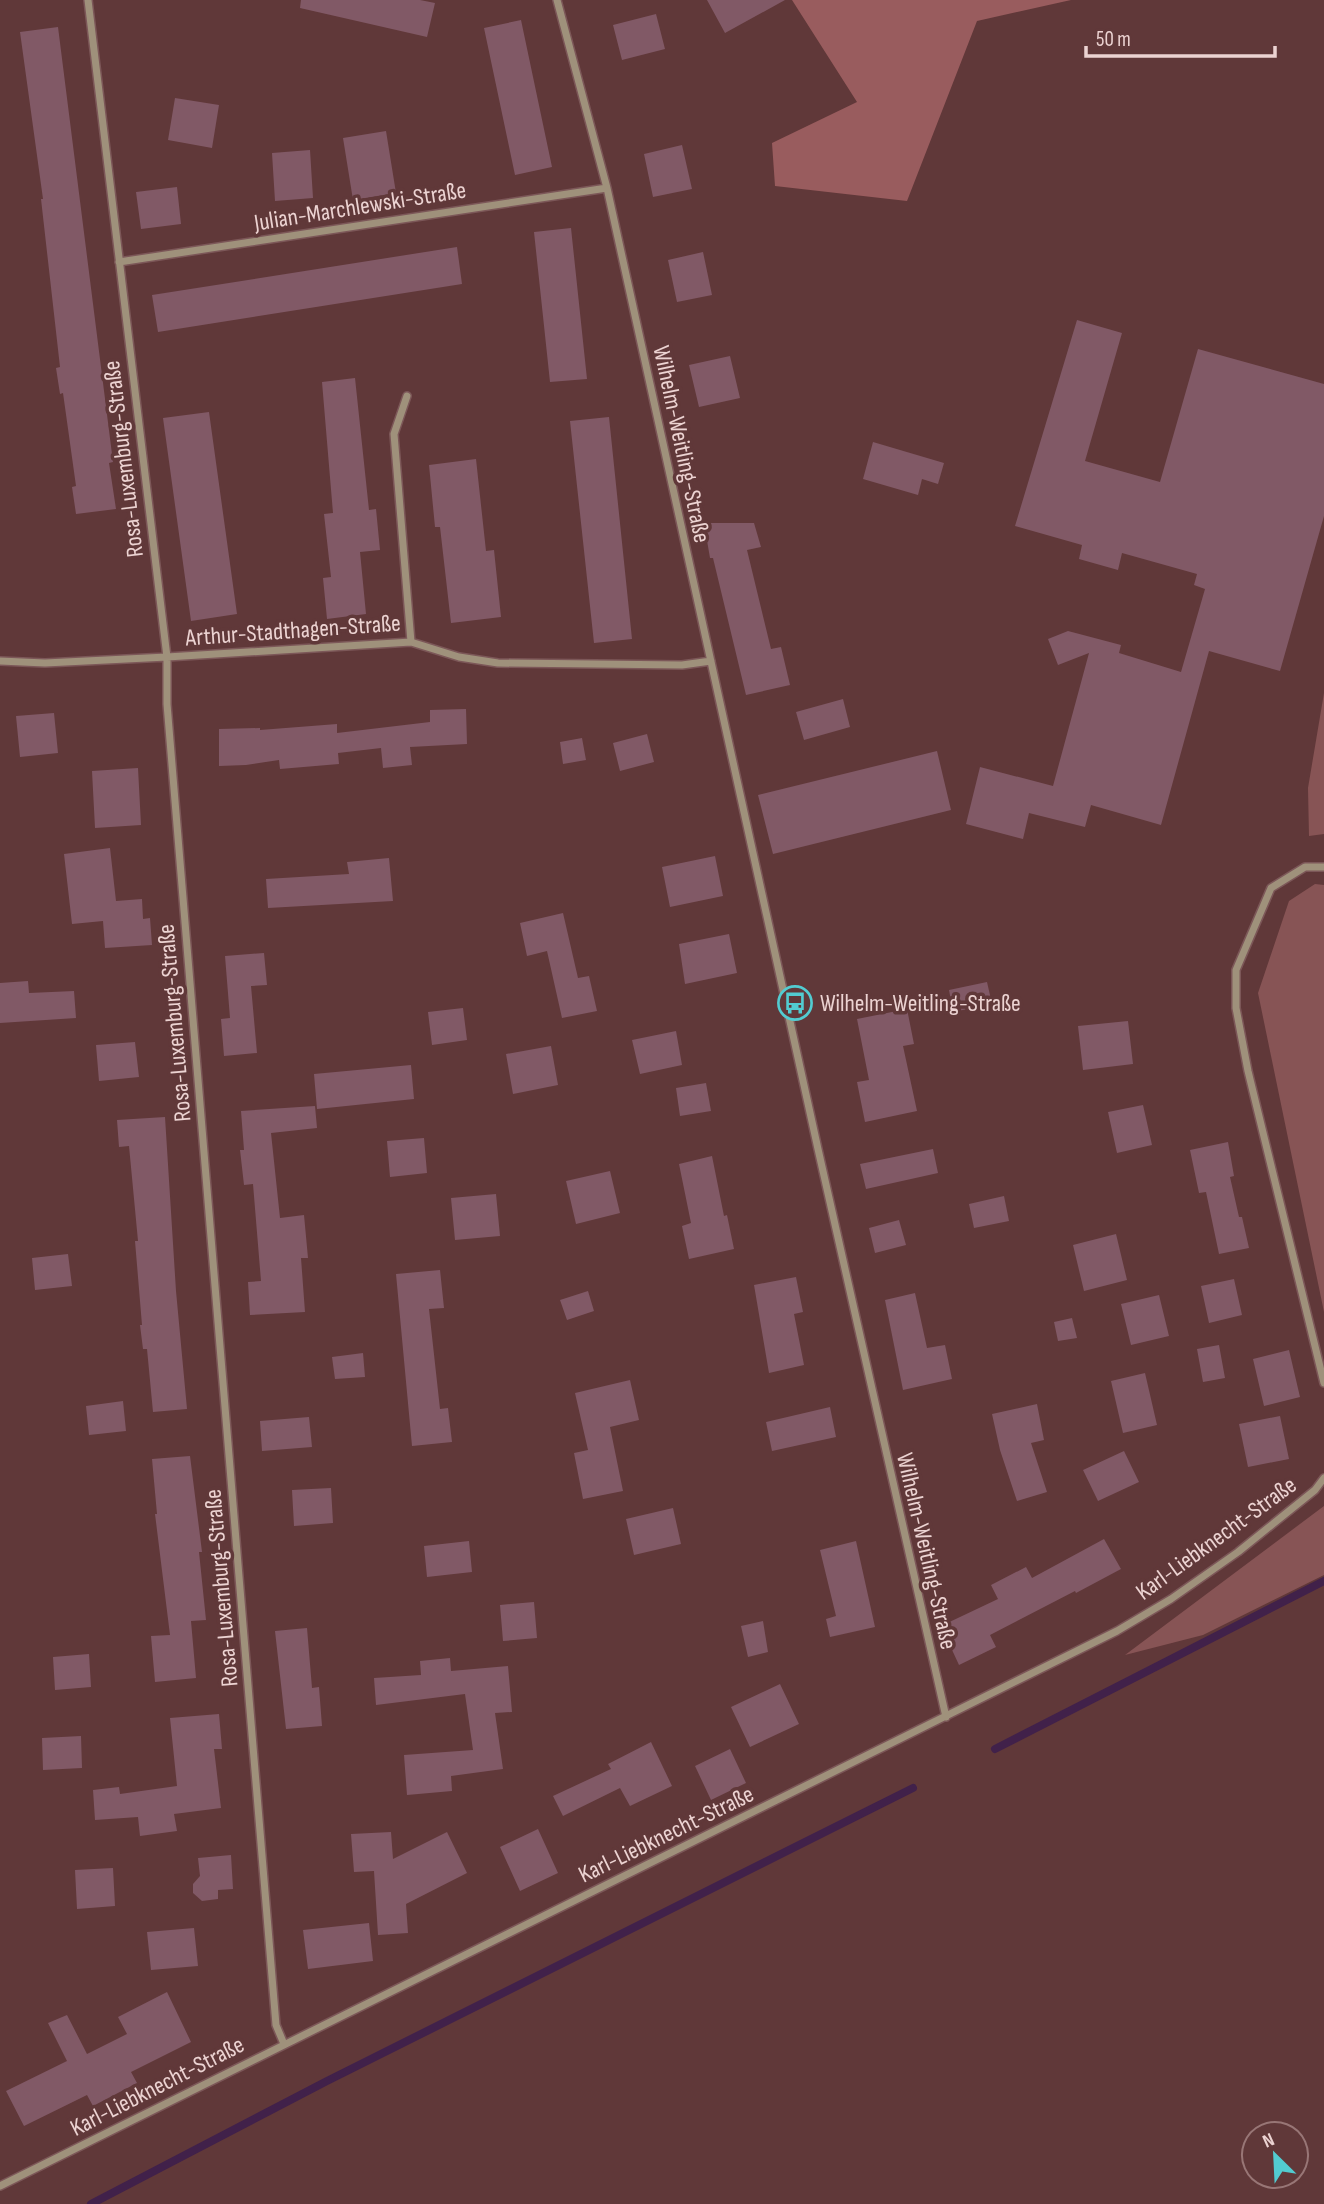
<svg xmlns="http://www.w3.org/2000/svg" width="1324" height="2204" font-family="'Sofia Sans Condensed',sans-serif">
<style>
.green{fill:#875455}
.forest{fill:#995c5e}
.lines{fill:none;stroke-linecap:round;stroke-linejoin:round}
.stream{stroke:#41214a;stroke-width:8}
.building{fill:#815966}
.street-casing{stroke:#7c5758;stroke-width:10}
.street{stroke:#9f917b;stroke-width:7}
.labels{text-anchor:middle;stroke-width:7;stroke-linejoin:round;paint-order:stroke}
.street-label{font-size:24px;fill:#ecd3d2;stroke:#603839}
.poi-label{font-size:24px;fill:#ecd3d2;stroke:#603839;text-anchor:start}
</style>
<rect width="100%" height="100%" fill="#603839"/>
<path class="green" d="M1324 693V834L1309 836 1308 788Z
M1315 884 1324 885V1312L1258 993 1289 901Z
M1324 1506V1575L1203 1635 1125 1655Z"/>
<path class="forest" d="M792 0H1071L977 21 907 201 775 186 772 143 857 102Z"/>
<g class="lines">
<path class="stream" d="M995 1749 1324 1581
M91 2204 327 2081 913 1788"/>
</g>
<path class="building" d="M301 0H420L435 3 427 37 300 8Z
M707 0H785L725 33Z
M656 14 665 49 622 60 613 25Z
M521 20 552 167 515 175 484 28Z
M58 27 113 462 109 463 116 509 76 514 72 487 76 486 63 393 60 394 56 368 60 367 41 199H43L20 32Z
M175 98 219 105 212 148 168 140Z
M386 131 396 193 353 200 343 138Z
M682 145 692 189 653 197 644 154Z
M310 150 313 198 275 201 272 153Z
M177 187 181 224 141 229 136 192Z
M571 228 587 379 550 382 534 232Z
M457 247 462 284 158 332 152 295Z
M703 252 712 295 677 302 668 260Z
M1077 320 1122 333 1085 461 1160 482 1198 349 1324 384V516L1280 671 1209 651 1161 825 1091 805 1085 827 1029 813 1023 839 966 824 980 767 1053 786 1089 653 1058 665 1048 639 1068 631 1121 645 1119 653 1181 672 1205 589 1194 585 1197 574 1122 553 1118 570 1079 559 1082 545 1015 526Z
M730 356 740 398 699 407 689 365Z
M355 378 369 510 376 509 380 550 360 552 366 614 327 619 323 578 331 577 324 514 333 513 322 382Z
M209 412 237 614 191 621 163 418Z
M609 417 632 639 594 643 570 421Z
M873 442 944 463 938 484 922 479 918 495 863 479Z
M476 459 486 551 494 550 501 617 451 623 440 527H435L429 465Z
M704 523H754L761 547 747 550 771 649 781 647 790 685 746 695 713 558H710Z
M843 699 850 727 804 740 796 712Z
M466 709 467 744 410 747 412 765 383 768 381 748 338 753 339 764 280 769 279 760 246 765 219 766V729L260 728V730L337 724V733L430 722V710Z
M54 713 58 753 20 757 16 716Z
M647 734 654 762 620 771 613 743Z
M582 738 586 760 563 764 560 742Z
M937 751 951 810 773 854 758 795Z
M138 768 141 825 95 828 92 771Z
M110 848 116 901 142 899 143 919 150 918 152 945 105 948 103 921 72 924 64 854Z
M715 856 723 896 670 907 662 867Z
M389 858 393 901 268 908 266 879 349 874 347 862Z
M563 913 578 978 589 976 597 1011 562 1018 547 951 527 956 520 923Z
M729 934 737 973 685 984 679 944Z
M264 953 267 985 251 986 257 1053 224 1056 221 1019 230 1018 225 956Z
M28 981 29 993 74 991 76 1018 0 1023V983Z
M987 982 992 1004 953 1012 949 990Z
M463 1008 467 1040 432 1045 428 1012Z
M907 1009 914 1044 903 1046 917 1111 865 1122 857 1082 869 1080 857 1019Z
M1128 1021 1133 1064 1083 1070 1078 1026Z
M676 1031 682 1065 640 1074 632 1040Z
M135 1042 139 1077 99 1081 96 1045Z
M551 1046 558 1085 513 1094 506 1054Z
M411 1065 414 1099 317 1109 314 1074Z
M706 1083 711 1111 680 1116 676 1088Z
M1143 1105 1152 1145 1117 1153 1108 1112Z
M315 1106 317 1128 271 1133 280 1218 304 1215 308 1258H301L305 1312 250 1315 248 1282 261 1281 253 1184 244 1185 240 1150H244L241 1111Z
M165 1117 176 1291 187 1409 153 1412 147 1349H143L140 1325H142L135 1241H138L129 1146 119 1147 117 1120Z
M424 1138 427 1173 390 1177 387 1141Z
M1228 1142 1234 1176 1230 1177 1239 1217H1242L1249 1248 1219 1254 1206 1192 1199 1193 1190 1150Z
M933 1149 938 1173 866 1189 860 1164Z
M712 1156 724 1216 727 1215 734 1249 689 1259 682 1226 691 1223 679 1164Z
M610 1171 620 1213 576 1224 566 1181Z
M496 1194 500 1236 455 1240 451 1198Z
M1004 1196 1009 1221 974 1228 969 1204Z
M899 1220 906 1245 875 1253 869 1228Z
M1116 1234 1127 1280 1084 1291 1073 1245Z
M68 1254 72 1286 35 1290 32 1258Z
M440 1270 444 1308 429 1309 440 1409 448 1408 452 1442 412 1446 396 1274Z
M796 1277 803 1312 794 1314 804 1365 769 1373 754 1285Z
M1234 1279 1242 1315 1209 1323 1201 1286Z
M588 1291 594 1311 567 1320 560 1300Z
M915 1293 927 1348 945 1345 952 1379 903 1390 885 1300Z
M1159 1295 1169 1336 1131 1345 1121 1304Z
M1072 1318 1077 1338 1058 1341 1054 1322Z
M1219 1345 1225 1378 1203 1382 1197 1349Z
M1289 1350 1300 1397 1264 1406 1253 1359Z
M363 1353 365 1377 335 1379 332 1357Z
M1145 1373 1157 1425 1123 1433 1111 1381Z
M630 1380 639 1420 610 1427 623 1491 583 1499 574 1453 588 1450 575 1393Z
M123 1401 126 1431 89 1435 86 1406Z
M1037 1404 1044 1440 1031 1443 1047 1492 1017 1501 1000 1450 992 1414Z
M830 1407 836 1437 772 1451 766 1422Z
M1280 1416 1289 1459 1248 1467 1239 1424Z
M309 1417 312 1447 262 1451 260 1421Z
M1124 1451 1139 1482 1098 1501 1083 1470Z
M190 1456 202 1552H199L206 1620 191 1621 196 1678 155 1682 151 1636 170 1635 155 1514H157L152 1459Z
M331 1488 333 1523 294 1526 292 1490Z
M673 1508 681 1544 634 1555 626 1519Z
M1104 1539 1121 1569 1076 1593 1075 1591 990 1635 996 1647 959 1665 941 1626 998 1599 991 1585 1026 1567 1032 1578Z
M469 1541 472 1572 427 1577 424 1546Z
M856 1541 875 1627 830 1637 826 1619 836 1616 820 1550Z
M534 1602 537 1638 503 1641 500 1605Z
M763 1621 768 1652 748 1657 741 1626Z
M307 1628 312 1688 319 1687 322 1726 286 1729 275 1631Z
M89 1654 91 1687 55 1690 53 1657Z
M450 1658 451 1671 508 1666 512 1712 495 1713 503 1769 451 1776 452 1791 407 1795 404 1755 473 1750 465 1694 376 1705 374 1678 421 1675 420 1661Z
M780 1684 799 1724 750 1747 731 1707Z
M219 1714 222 1749H214L221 1808 174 1814 177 1831 140 1836 138 1817 95 1820 93 1790 119 1787 120 1794 177 1786 170 1718Z
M81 1736 82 1768 43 1770 42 1738Z
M651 1742 672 1786 630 1806 620 1788 563 1816 553 1796 611 1769 608 1764Z
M730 1749 746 1783 711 1800 695 1766Z
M538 1829 558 1873 520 1891 500 1847Z
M391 1832 393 1859 447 1832 467 1873 406 1904 408 1933 378 1935 374 1871 354 1872 351 1834Z
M231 1855 233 1889 218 1890V1899L202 1901 193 1893V1884L200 1876 198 1858Z
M113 1868 115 1906 77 1909 75 1870Z
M369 1923 373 1961 308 1969 303 1930Z
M194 1928 198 1966 151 1970 147 1932Z
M167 1992 191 2042 131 2072 137 2083 93 2106 87 2095 24 2126 6 2091 67 2061 48 2023 67 2015 87 2054 127 2034 118 2017Z"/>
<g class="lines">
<g class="street-casing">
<path id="street" d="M88 0 167 657V704L276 2025 284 2044
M557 0 607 188 818 1149 946 1717
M119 262 607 188
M407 396 394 434 411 642
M0 661 45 663 167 657 411 642 459 657 498 663 682 665 711 661
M1324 867H1305L1271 888 1236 970V1008L1248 1071 1324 1383
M0 2186 1117 1631 1171 1599 1238 1552 1315 1490 1324 1478"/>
</g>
<use href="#street" class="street"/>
</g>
<defs>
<g id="bus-ring" transform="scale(1.75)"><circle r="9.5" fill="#603839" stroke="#52ccd1" stroke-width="1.5"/><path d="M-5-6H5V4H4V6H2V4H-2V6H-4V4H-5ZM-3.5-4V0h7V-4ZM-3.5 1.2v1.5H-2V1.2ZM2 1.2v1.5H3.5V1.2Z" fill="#52ccd1"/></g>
</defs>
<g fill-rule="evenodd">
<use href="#bus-ring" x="795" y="1003"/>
</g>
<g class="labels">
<g class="street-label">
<text transform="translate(360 206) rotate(-9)" y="8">Julian-Marchlewski-Straße</text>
<text transform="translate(682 444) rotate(78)" y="8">Wilhelm-Weitling-Straße</text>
<text transform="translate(123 459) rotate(-97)" y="8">Rosa-Luxemburg-Straße</text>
<text transform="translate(293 630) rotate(-4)" y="8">Arthur-Stadthagen-Straße</text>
<text transform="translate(174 1023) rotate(-95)" y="8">Rosa-Luxemburg-Straße</text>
<text transform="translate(1216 1538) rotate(-36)" y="8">Karl-Liebknecht-Straße</text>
<text transform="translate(927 1551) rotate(77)" y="8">Wilhelm-Weitling-Straße</text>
<text transform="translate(221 1588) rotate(-95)" y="8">Rosa-Luxemburg-Straße</text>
<text transform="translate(666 1834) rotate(-26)" y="8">Karl-Liebknecht-Straße</text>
<text transform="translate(157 2086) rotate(-27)" y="8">Karl-Liebknecht-Straße</text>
</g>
<g class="poi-label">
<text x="820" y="1011">Wilhelm-Weitling-Straße</text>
</g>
</g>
<g transform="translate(1275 2155) rotate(336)"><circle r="33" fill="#603839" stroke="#987676" stroke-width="2"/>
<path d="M0-5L12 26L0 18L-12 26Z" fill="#52ccd1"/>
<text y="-10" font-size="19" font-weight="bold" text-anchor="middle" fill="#ecd3d2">N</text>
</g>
<path d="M1086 46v10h189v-10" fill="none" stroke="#ecd3d2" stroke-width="3.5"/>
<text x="1096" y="46" font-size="21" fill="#ecd3d2" stroke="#603839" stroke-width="5" paint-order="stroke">50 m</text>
</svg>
